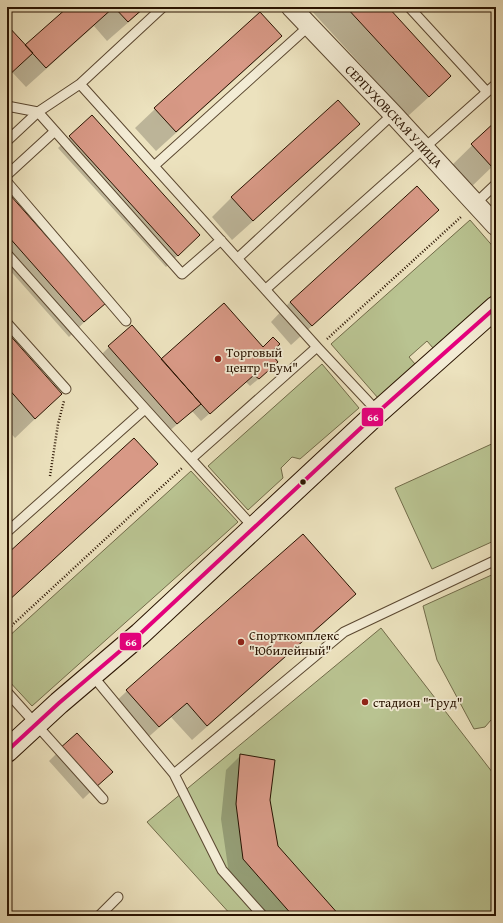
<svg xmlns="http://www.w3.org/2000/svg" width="503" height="923" font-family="'Gentium Book Plus',serif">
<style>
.green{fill:#b9c391;stroke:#716b49}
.shadow{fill:#0003}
.building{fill:#d89986;stroke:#291301}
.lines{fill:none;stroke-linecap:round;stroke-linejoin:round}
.service-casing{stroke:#5a4730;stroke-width:11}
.minor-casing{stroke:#5a4730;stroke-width:21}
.secondary-casing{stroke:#291301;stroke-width:24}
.path{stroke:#291301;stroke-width:2.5;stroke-dasharray:1 2;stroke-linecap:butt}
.service{stroke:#f3ecd5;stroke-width:9}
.minor{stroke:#f3ecd5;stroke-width:19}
.secondary{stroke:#f3ecd5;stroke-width:22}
.bus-1-casing{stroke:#f3ecd5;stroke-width:7}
.bus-1{stroke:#e5007d;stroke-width:4}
.poi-dot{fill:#8f2418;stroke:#f3ecd5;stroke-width:1.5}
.bus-dot{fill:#291301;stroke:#f3ecd5;stroke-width:1.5}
.labels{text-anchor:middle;stroke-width:3.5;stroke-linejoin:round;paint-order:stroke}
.street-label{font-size:13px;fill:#291301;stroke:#f3ecd5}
.poi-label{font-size:13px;fill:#291301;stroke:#f3ecd5;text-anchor:start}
.line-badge{stroke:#f3ecd5;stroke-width:1.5}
.badge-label{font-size:11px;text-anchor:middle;font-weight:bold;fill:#fff}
</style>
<rect width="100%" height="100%" fill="#ece2be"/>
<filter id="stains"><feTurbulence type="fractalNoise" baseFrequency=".005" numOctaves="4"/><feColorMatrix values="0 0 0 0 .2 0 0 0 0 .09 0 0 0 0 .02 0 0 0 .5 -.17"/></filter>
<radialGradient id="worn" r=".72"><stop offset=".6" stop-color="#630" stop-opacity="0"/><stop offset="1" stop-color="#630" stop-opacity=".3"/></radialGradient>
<path class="green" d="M470 220 496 250V292L433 348 427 341 409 357 415 364 378 398 331 344Z
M322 364 359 408 300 459 292 457 281 468 283 478 248 510 208 466Z
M496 442V540L432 569 395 488Z
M191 471 238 522 32 706 7 679V638Z
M496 573V729L491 720 485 727 474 729 437 660 423 606Z
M381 628 496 777V916H232L147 822Z"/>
<path class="shadow" d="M70 7H146L107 41 94 26 26 87 12 72 7 77V26L25 47Z
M308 7H387L430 96 408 116Z
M489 7H495L491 10Z
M281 36 261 56 156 151 135 128 155 109Z
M496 122V163L468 190 448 169Z
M358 124 339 144 232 240 212 217 232 197Z
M70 137 199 235 166 267 58 148Z
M7 199 104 303 69 337 7 267Z
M437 210 418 230 291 345 271 322 290 302Z
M7 334 61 394 15 438 7 429Z
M109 347 161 360 268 355 269 370 250 386 246 382 201 421 192 411 165 435 98 358Z
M157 464 137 484 7 602V555Z
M355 594 340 609 192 740 171 717 144 741 112 705 127 691Z
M60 750 111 772 83 799 49 761Z
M241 755 269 800 277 846 338 916H265L229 874 221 819 226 770Z"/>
<path class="building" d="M68 7H145L128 22 114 7 46 68 25 45Z
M346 7H388L451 76 429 97Z
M260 12 282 36 176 132 154 108Z
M7 25 33 53 7 77Z
M338 100 360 124 253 221 231 197Z
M92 115 200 235 178 256 69 136Z
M496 121V163L492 167 471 144Z
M417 186 439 210 312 326 290 302Z
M10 195 106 303 84 322 7 235V197Z
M224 303 263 347 273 337 280 344 269 354 272 358 274 357 278 362 259 379 254 375 210 414 161 359Z
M132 325 201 404 177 424 108 346Z
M7 332 62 394 35 419 7 387Z
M134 438 158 464 7 602V554Z
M303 534 356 594 207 726 187 703 159 727 126 690Z
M77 733 113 772 95 788 59 749Z
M240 754 275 760 270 800 278 846 340 916H293L243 859 236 804Z"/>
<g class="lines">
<g class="service-casing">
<path id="service" d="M409 7 487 92
M80 84 317 347
M7 106 38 112 182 274 221 240
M7 141 38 112 80 84 163 7
M154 166 309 26
M7 175 55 131
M7 182 126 321
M476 203 496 184
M7 254C68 322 129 392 191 459
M238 258 393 114
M266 289 496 84
M7 323 66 389
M254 528 191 459 317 347 378 412
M7 532 145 409
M92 675 174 774
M7 692 103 799
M99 916 118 897
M263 916 222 870 174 774 344 632 496 560"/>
</g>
<g class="minor-casing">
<g id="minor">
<path id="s1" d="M291 7 393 114 496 226"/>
</g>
</g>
<g class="secondary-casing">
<path id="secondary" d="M7 751 59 703 140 634 378 412 496 307"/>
</g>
<path class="path" d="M327 339 462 216
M50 476 58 424 64 401
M7 630 182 468"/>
<use href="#service" class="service"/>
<use href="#minor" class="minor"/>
<use href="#secondary" class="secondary"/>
<g class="bus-1-casing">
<path id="bus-1" d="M7 751 59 703 140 634 378 412 496 307"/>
</g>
<use href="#bus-1" class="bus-1"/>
</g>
<g class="poi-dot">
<circle cx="218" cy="359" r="4"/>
<circle cx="241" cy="642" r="4"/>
<circle cx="365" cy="702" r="4"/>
</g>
<circle class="bus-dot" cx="303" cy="482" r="3.5"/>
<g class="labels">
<g class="street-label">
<text dy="5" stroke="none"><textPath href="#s1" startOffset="150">СЕРПУХОВСКАЯ УЛИЦА</textPath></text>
</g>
<g class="poi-label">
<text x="226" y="357">Торговый<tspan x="226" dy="15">центр "Бум"</tspan></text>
<text x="249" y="640">Спорткомплекс<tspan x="249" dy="15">"Юбилейный"</tspan></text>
<text x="373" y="707">стадион "Труд"</text>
</g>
</g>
<g class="line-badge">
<rect x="361" y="407" width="23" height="20" rx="4" fill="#e5007d"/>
<rect x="119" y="632" width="23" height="19" rx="4" fill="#e5007d"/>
</g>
<g class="badge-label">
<text x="373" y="421">66</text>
<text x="131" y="646">66</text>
</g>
<rect width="503" height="923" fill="none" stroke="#ece2be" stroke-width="24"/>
<rect x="8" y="8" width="487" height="907" fill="none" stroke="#291301" stroke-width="2"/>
<rect x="12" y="12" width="479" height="899" fill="none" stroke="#291301"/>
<rect width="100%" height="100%" filter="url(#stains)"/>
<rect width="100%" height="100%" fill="url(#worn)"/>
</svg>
